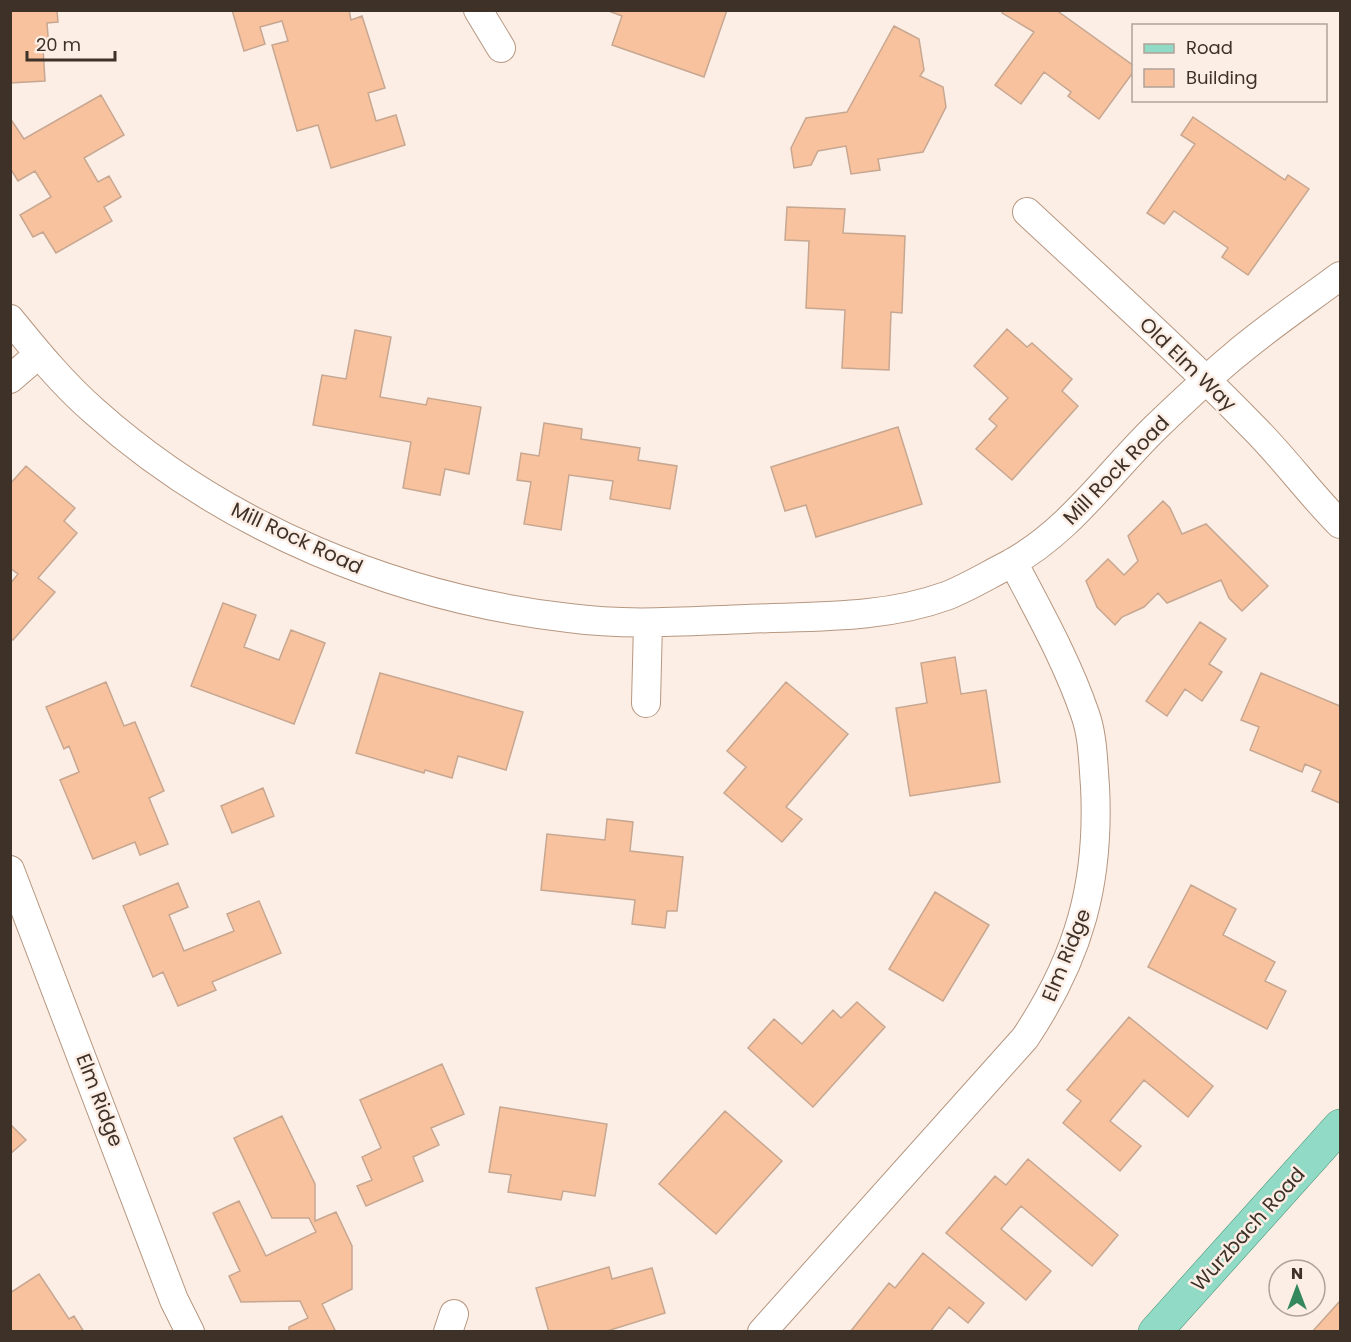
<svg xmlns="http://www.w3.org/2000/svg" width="1351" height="1342" font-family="Poppins,sans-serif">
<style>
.building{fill:#f7c29d;stroke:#c7a791;stroke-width:1.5}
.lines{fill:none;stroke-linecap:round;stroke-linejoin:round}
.street-casing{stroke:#b69780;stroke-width:30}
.primary-casing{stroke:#448f75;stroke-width:34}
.street{stroke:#fff;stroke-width:28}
.primary{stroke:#91dac5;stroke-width:33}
.labels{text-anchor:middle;stroke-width:5;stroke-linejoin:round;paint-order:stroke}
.street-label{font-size:20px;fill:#3e3128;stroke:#fceee5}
</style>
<rect width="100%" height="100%" fill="#fceee5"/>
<path class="building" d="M10 10H57L58 22 47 23 49 47 43 48 45 81 10 83Z
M232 10H349L351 20 362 16 385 88 368 93 376 121 396 115 405 145 331 168 318 125 297 131 272 45 288 41 282 21 260 27 265 44 244 51Z
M606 10H727L704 77 612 45 622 16Z
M1003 10H1056L1134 66V71L1099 119 1068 96 1071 92 1044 72 1021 104 995 85 1034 32 1002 13Z
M894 26 919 39 924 70 920 76 943 87 946 107 923 152 878 159 880 170 851 174 846 146 818 151 811 165 794 168 791 148 806 118 847 112Z
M101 95 124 135 84 158 98 182 109 176 121 197 104 207 112 221 56 253 43 232 33 237 20 215 51 197 35 171 18 181 10 168V118L24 139Z
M1193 117 1285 180 1288 175 1309 189 1248 275 1222 257 1228 248 1174 211 1164 224 1147 213 1195 144 1181 135Z
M787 207 845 209 843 233 905 236 902 313 891 312 889 370 842 368 845 310 806 308 809 241 785 240Z
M1007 329 1027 347 1032 343 1072 379 1062 391 1078 406 1012 480 976 449 997 426 989 419 1008 398 974 366Z
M355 330 391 337 380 397 426 405 428 398 481 407 469 474 445 469 440 495 403 488 411 442 313 425 322 375 346 379Z
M544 423 582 429 581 439 640 448 638 460 677 466 670 509 610 499 613 481 569 475 561 530 524 524 531 482 517 480 521 453 539 456Z
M898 427 922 504 816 537 806 505 785 511 771 467Z
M26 466 75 508 64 521 77 533 38 578 55 592 13 640 10 638V584L18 574 10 568V484Z
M1163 501 1170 508 1182 534 1206 524 1268 586 1242 611 1229 598 1221 580 1167 603 1158 593 1144 607 1122 617 1115 625 1097 607 1086 581 1108 559 1124 575 1138 561 1128 536Z
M223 603 256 615 244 647 279 660 291 630 325 643 294 724 191 686Z
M1200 622 1226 639 1209 664 1222 672 1202 701 1185 689 1167 716 1146 701Z
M955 657 961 694 986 690 1000 782 910 796 896 708 927 703 921 663Z
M380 673 523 712 506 770 458 756 452 778 425 770 424 773 356 753Z
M1261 673 1340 706V803L1312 791 1321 771 1305 764 1302 772 1250 750 1259 727 1241 720Z
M106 682 124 726 135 722 164 791 149 798 168 844 140 855 135 842 93 859 60 780 79 772 69 746 64 749 46 707Z
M786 682 848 734 786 807 802 819 782 842 724 793 746 767 727 751Z
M263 788 274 816 232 833 221 806Z
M607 819 633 822 630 851 683 857 677 911H667L665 928 632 924 635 900 541 890 547 834 605 840Z
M178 883 188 907 169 915 184 951 234 931 227 914 259 901 281 953 212 982 216 990 178 1006 163 972 153 977 123 906Z
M1191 885 1236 909 1223 935 1275 962 1265 981 1286 991 1267 1029 1148 967Z
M935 892 989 925 943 1001 889 969Z
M857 1002 885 1027 813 1107 748 1048 774 1019 802 1044 833 1010 841 1018Z
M1129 1017 1213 1086 1188 1117 1144 1080 1110 1121 1141 1146 1120 1171 1063 1123 1081 1101 1067 1090Z
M442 1064 464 1114 431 1128 439 1145 413 1157 423 1181 366 1206 357 1186 372 1180 362 1157 381 1148 360 1100Z
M500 1107 607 1124 595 1196 563 1191 561 1200 508 1192 511 1175 489 1172Z
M725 1111 782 1161 716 1234 659 1184Z
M282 1116 315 1184V1221L336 1212 352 1246V1289L322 1304 336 1332H289V1327L308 1318 300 1301 241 1302 229 1276 240 1271 213 1213 239 1201 266 1256 316 1232 309 1218H272L234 1138Z
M10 1124 26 1140 10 1154Z
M1028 1159 1118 1235 1092 1266 1021 1206 1001 1229 1051 1271 1026 1300 946 1233 995 1176 1006 1185Z
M923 1253 984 1303 968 1323 949 1307 930 1332H850L889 1283 895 1288Z
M609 1267 612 1279 652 1268 665 1313 604 1332H549L536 1288Z
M39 1274 69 1319 74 1316 84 1332H10V1293Z
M1340 1301V1332H1312Z"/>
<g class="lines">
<g class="street-casing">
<path id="street" d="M478 10 501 48
M1027 212C1103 283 1182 354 1255 429 1285 459 1310 494 1340 524
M10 319C36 351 63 384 94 411 225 528 396 598 569 618 628 626 688 621 747 619 813 616 883 619 946 596 967 588 988 575 1008 565 1069 532 1107 475 1155 428 1181 403 1207 378 1235 355 1268 327 1305 302 1340 276
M10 379 39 354
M646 703 648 623
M10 870 174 1300 190 1332
M448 1332 454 1314
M762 1332 1025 1038C1079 957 1100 883 1095 786 1093 762 1093 736 1085 714 1067 661 1039 612 1013 562"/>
</g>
<g class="primary-casing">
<path id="primary" d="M1155 1332 1340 1126"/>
</g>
<use href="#street" class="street"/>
<use href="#primary" class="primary"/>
</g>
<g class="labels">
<g class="street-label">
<text transform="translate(1188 364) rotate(44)" y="7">Old Elm Way</text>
<text transform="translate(1116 470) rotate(-46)" y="7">Mill Rock Road</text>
<text transform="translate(297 538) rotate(25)" y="7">Mill Rock Road</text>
<text transform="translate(1066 955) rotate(-68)" y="7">Elm Ridge</text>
<text transform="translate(100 1100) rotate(69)" y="7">Elm Ridge</text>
<text transform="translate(1248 1229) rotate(-48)" y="7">Wurzbach Road</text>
</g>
</g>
<rect width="1351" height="1342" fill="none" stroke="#3e3128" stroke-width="24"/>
<rect x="1132" y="24" width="195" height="78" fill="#fceee5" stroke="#b0a299" stroke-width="1.5"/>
<rect x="1144" y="44" width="30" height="9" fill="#91dac5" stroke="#b0a299" stroke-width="1.5"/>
<text x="1186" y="54" font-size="18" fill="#3e3128">Road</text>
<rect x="1144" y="69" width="30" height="18" fill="#f7c29d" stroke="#b0a299" stroke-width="1.5"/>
<text x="1186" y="84" font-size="18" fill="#3e3128">Building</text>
<g transform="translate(1297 1288)"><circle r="28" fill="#fceee5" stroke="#b0a299" stroke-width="1.5"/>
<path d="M0-4.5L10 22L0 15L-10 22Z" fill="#33885c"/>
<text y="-9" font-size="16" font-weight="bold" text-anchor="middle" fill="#3e3128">N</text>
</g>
<path d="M27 51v9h88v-9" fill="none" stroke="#3e3128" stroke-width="3"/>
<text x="36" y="51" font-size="18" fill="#3e3128" stroke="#fceee5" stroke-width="4.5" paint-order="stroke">20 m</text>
</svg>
